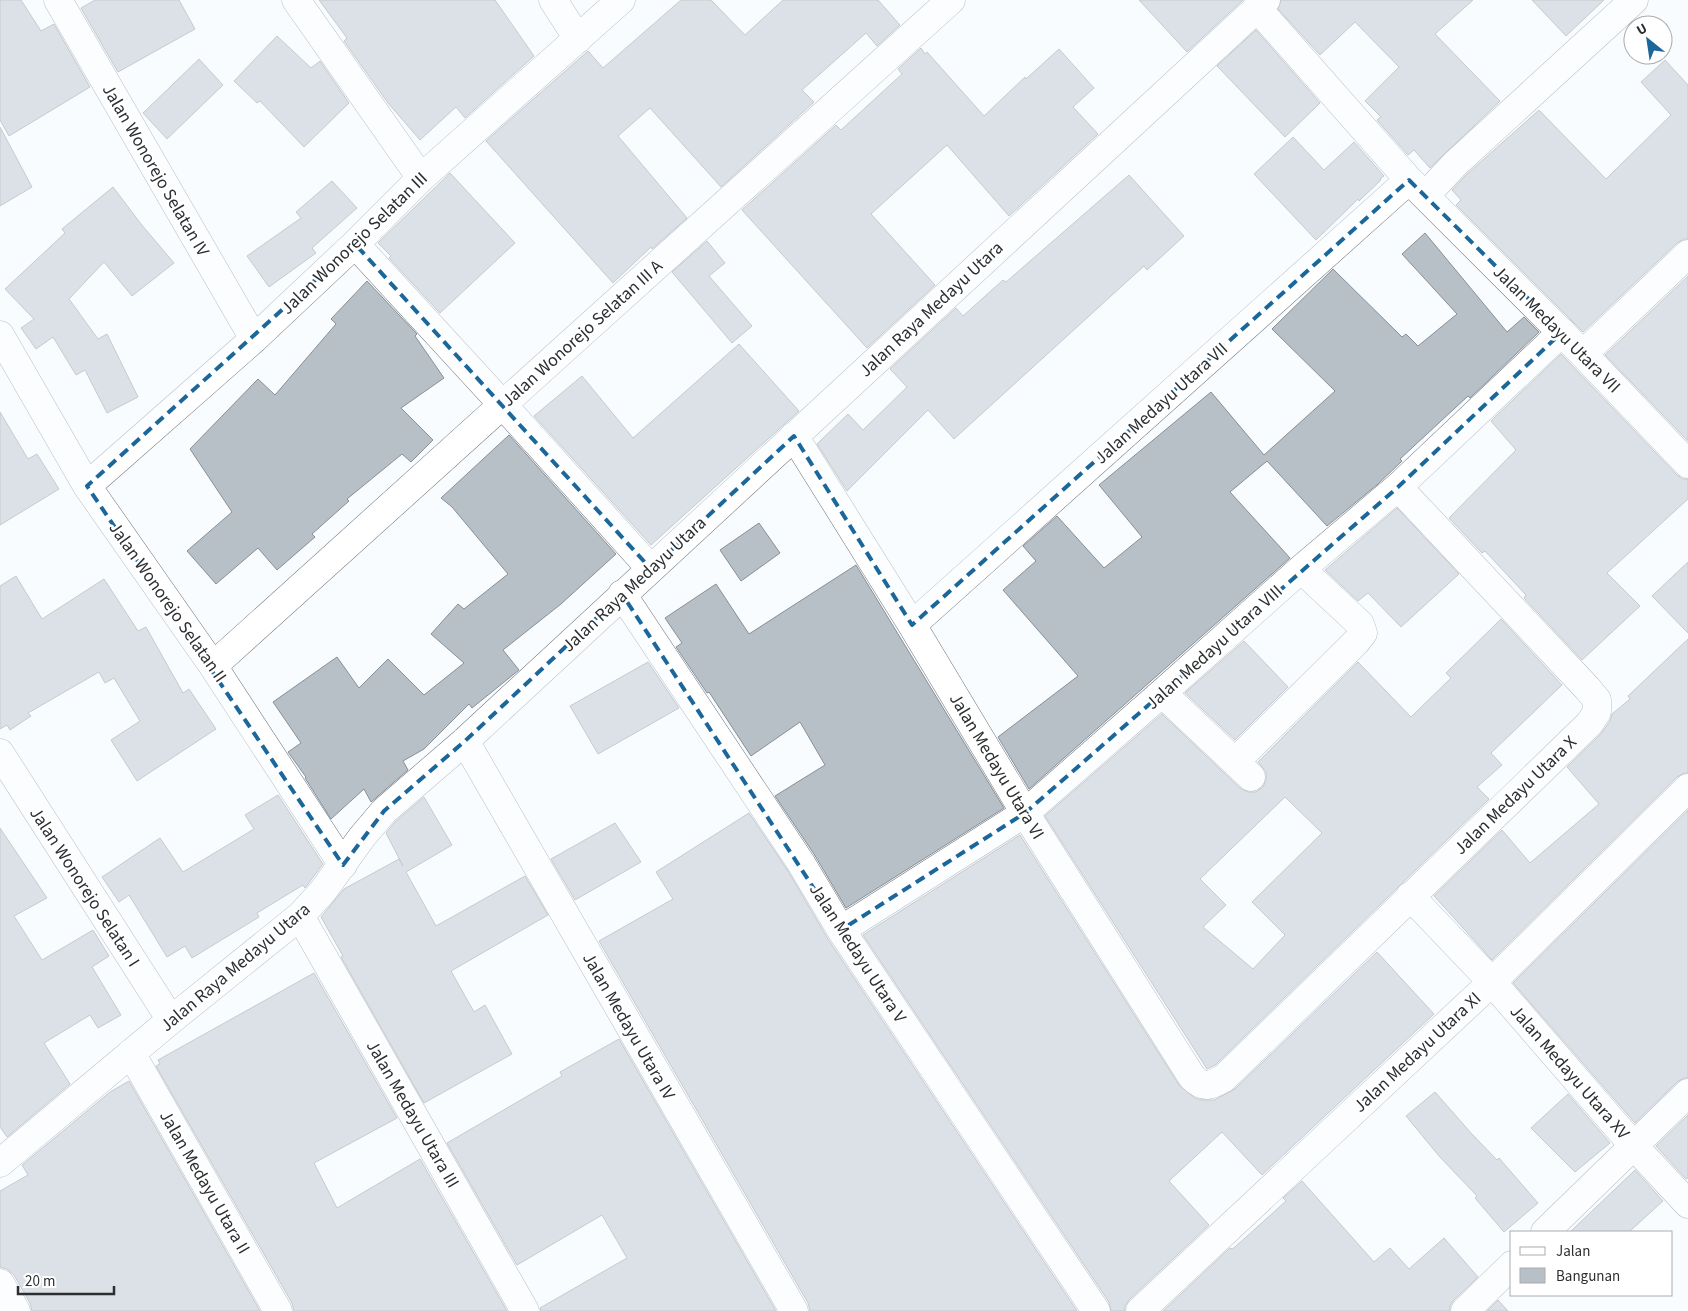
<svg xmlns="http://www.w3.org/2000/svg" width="1688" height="1311" font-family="'Source Sans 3',sans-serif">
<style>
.building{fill:#b8c0c7;stroke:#888f96;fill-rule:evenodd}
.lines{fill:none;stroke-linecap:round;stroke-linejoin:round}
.minor-casing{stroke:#6e757c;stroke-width:29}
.minor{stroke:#fff;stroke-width:28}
.marked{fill:none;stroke:#1c679a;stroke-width:4;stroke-dasharray:10 6;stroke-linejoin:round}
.labels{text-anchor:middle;stroke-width:5;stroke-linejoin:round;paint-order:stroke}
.street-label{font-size:18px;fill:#2c2f31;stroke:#fff}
</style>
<rect width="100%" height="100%" fill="#f8fcff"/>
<path class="building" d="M0 0H21L41 31 54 24 90 87 9 136 0 120Z
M95 0H179L195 29 118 72 81 8Z
M319 0H495L534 56 465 118 456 107 420 140 388 103 344 41 347 38Z
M681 0H711L745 35 783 0H878L900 25 877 46 866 33 802 90 814 102 721 187 650 108 618 136 687 218 652 249 651 247 613 283 486 141 588 51 603 68Z
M1139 0H1243L1187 52Z
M1281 0H1473L1435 34 1500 101 1430 168 1414 150 1408 155 1377 120 1381 117 1365 101 1399 67 1355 22 1320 55 1278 9Z
M1532 0H1604L1566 36Z
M1256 30 1320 103 1285 137 1217 66Z
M277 36 311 68 320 61 349 103 304 147 260 101 257 103 234 81Z
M921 48 925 54 927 52 984 116 1025 77 1026 79 1059 49 1094 88 1073 107 1098 134 1009 216 947 145 871 214 935 285 867 348 742 210 836 125 841 130 902 74 898 69Z
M199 59 223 85 167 139 143 113Z
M1665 60 1688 85V239H1684L1677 243 1583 332 1456 205 1461 200 1452 190 1466 175 1539 110 1606 179 1671 115 1641 82Z
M0 127 32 187 0 206Z
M1293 137 1324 170 1354 142 1384 176 1380 179 1381 180 1359 201 1358 199 1316 240 1254 174Z
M450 173 515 243 440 313 389 258 391 256 378 243Z
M1129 175 1184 236 1147 270 1144 266 954 439 928 410 847 491 817 444 848 414 863 430 907 387 890 369 956 308 963 316 1003 280 1006 282Z
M332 181 357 208 312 248 316 253 269 287 247 256 301 218 296 212Z
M113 187 141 224 174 263 132 296 104 262 69 299 98 339 107 334 138 397 107 413 85 370 76 375 53 337 36 349 21 328 34 319 5 289 65 233 62 229Z
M1425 233 1507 332 1524 317 1539 332 1470 398 1468 396 1400 459 1402 461 1378 484 1327 526 1267 461 1230 492 1290 558 1029 789 998 737 1078 676 1003 590 1036 561 1023 546 1057 516 1104 568 1142 537 1099 485 1211 392 1264 455 1335 391 1272 329 1333 269 1402 337 1406 334 1418 346 1457 314 1402 254Z
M707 241 725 263 709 276 752 326 732 343 672 272Z
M1688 276V441L1605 355Z
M367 281 417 334 415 336 444 378 401 408 433 440 411 462 402 454 347 499 349 501 312 534 315 537 277 570 258 548 216 584 187 551 232 512 190 449 258 379 275 395 336 324 331 319Z
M739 344 799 411 651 545 534 416 582 376 633 438Z
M1561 354 1677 475 1683 479H1688V499L1607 573 1640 606 1582 660 1524 598 1526 595 1485 551 1482 553 1449 518 1516 450 1491 421Z
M0 412 28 459 37 454 59 489 0 525Z
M509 435 616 554 561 604 503 650 519 670 472 708 469 704 424 749 403 761 408 770 371 802 364 789 331 819 305 778 306 777 288 752 301 743 273 702 337 657 359 688 388 659 424 695 464 663 431 634 458 604 464 609 508 574 452 507 441 498Z
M1397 508 1459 574 1401 627 1368 593 1358 601 1325 570Z
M759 523 780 553 741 581 720 550Z
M1688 562V633L1652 596Z
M856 565 1004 808 846 908 814 854 775 796 825 765 800 722 751 756 709 692 707 693 676 647 682 643 665 618 716 584 749 634Z
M16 576 42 619 104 579 138 631 146 627 183 693 189 689 216 729 137 781 111 740 140 721 114 678 105 683 99 672 28 713 31 716 10 730 7 725 0 729V586Z
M1501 619 1562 685 1491 753 1502 765 1477 787 1489 799 1215 1065 1207 1069 1045 816 1162 714 1240 788 1248 792H1256L1263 787 1266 780V772L1258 762 1358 662 1411 717 1451 678 1446 673ZM1285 797 1322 833 1252 902 1285 935 1253 969 1203 927 1226 905 1200 879Z
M1688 639V773H1684L1677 777 1492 960 1434 896 1502 830 1530 863 1599 804 1567 767 1600 735 1610 721 1612 714 1630 699 1628 696Z
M1244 641 1288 687 1235 740 1185 693Z
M648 662 679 708 598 754 570 706Z
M278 795 323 864 305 888 303 885 257 913 259 917 192 958 185 946 167 957 129 895 119 902 102 877 160 838 183 872 254 829 245 815Z
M424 797 452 845 406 872 436 926 525 876 548 915 451 971 474 1012 485 1005 512 1054 424 1103 341 957 343 956 321 917 344 889 399 859 403 866 386 833 395 822Z
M1688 810V1078H1684L1677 1082 1635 1123 1513 983Z
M749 813 788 871 828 939 1077 1311H810L808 1303 599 941 673 899 656 872Z
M615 823 641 862 575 900 551 859Z
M0 828 47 898 14 916 42 960 93 930 109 956 92 967 121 1015 98 1028 90 1015 44 1043 70 1084 7 1137 0 1127Z
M1020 835 1179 1085 1195 1098 1202 1100H1214L1235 1089 1377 952 1434 1014 1262 1175 1222 1132 1169 1181 1209 1225 1129 1300 1125 1306V1311H1111L1109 1302 863 935Z
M314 973 397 1118 314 1163 337 1208 420 1159 507 1311H294L292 1303 156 1066 160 1064 158 1060Z
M619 1039 776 1311H541L540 1308 627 1258 602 1215 517 1265 447 1143 562 1076 560 1072Z
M129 1081 260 1311H32L30 1303 14 1275 7 1269 0 1267V1191L28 1175 22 1165 110 1092Z
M1435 1092 1471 1133 1497 1160 1499 1158 1538 1203 1504 1232 1475 1198 1477 1196 1439 1156 1406 1116Z
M1568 1094 1610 1143 1575 1172 1531 1128Z
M1688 1115V1178L1686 1179 1656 1146Z
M1635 1170 1663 1201 1629 1232H1570Z
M1302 1181 1374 1262 1390 1248 1409 1269 1444 1238 1478 1277 1454 1300 1450 1306V1311H1163L1230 1248 1232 1249 1235 1247 1286 1201 1283 1198Z
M1498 1300 1508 1311H1487Z"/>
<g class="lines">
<g class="minor-casing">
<path id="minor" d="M58 0 254 339
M296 0 421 178
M553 0 578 39
M1257 8 1409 180 1583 354 1688 464
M1425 196 1455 164 1634 0
M355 244 503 405 651 569
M0 335 87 486 213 666 343 865
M1583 354 1688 254
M794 436 912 625 1025 813 1192 1077C1204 1089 1210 1086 1224 1078L1589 724 1597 712V700L1587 688 1398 487
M87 486 254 339 355 244 421 178 621 0
M622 594 801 863 841 930 1096 1311
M912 625 1409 180
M213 666 951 0
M1162 693 1251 777
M465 741 794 1311
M0 753 171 1020
M1235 762 1356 642 1363 633 1360 624 1301 569
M1410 896 1492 982 1633 1145 1688 1204
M300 916 525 1311
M841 930 1025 813 1162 693 1301 569 1398 487 1562 332
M131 1053 278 1311
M0 1163 171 1020 300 916 323 891 362 837 384 811 465 741 1266 0
M1545 1232 1688 1093
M0 1283 16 1311
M1140 1311 1492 982 1688 788
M1465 1311 1512 1265"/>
</g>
<use href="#minor" class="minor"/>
</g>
<path d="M0 0H1688V1311H0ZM1409 180 1562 332 1398 487 1025 813 841 930 622 594 465 741 384 811 343 865 87 486 355 244 651 569 794 436 912 625Z" fill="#f8fcff" fill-opacity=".55" fill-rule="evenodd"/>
<path class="marked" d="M1409 180 1562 332 1398 487 1025 813 841 930 622 594 465 741 384 811 343 865 87 486 355 244 651 569 794 436 912 625Z"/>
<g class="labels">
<g class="street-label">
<text transform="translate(156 170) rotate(60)" y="6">Jalan Wonorejo Selatan IV</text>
<text transform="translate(354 243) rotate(-44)" y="6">Jalan Wonorejo Selatan III</text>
<text transform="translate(931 309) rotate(-43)" y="6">Jalan Raya Medayu Utara</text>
<text transform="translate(1557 329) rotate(45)" y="6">Jalan Medayu Utara VII</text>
<text transform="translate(582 333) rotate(-42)" y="6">Jalan Wonorejo Selatan III A</text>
<text transform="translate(1161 403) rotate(-42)" y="6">Jalan Medayu Utara VII</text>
<text transform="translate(634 584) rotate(-43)" y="6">Jalan Raya Medayu Utara</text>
<text transform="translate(168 602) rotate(55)" y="6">Jalan Wonorejo Selatan II</text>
<text transform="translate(1214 647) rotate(-42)" y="6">Jalan Medayu Utara VIII</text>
<text transform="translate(997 766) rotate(59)" y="6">Jalan Medayu Utara VI</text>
<text transform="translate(1515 795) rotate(-44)" y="6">Jalan Medayu Utara X</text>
<text transform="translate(85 887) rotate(57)" y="6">Jalan Wonorejo Selatan I</text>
<text transform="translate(858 953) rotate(57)" y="6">Jalan Medayu Utara V</text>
<text transform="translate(235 967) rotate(-40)" y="6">Jalan Raya Medayu Utara</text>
<text transform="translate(629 1026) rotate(60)" y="6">Jalan Medayu Utara IV</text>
<text transform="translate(1417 1052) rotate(-43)" y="6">Jalan Medayu Utara XI</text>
<text transform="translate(1570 1072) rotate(49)" y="6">Jalan Medayu Utara XV</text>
<text transform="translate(413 1114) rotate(60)" y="6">Jalan Medayu Utara III</text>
<text transform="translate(205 1182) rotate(60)" y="6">Jalan Medayu Utara II</text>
</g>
</g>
<rect x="1510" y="1231" width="162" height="65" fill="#ffffff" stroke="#abacad"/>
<rect x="1520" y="1247" width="25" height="8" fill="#ffffff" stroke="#abacad"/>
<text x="1556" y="1256" font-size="15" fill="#2c2f31">Jalan</text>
<rect x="1520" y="1268" width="25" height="15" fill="#b8c0c7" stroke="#abacad"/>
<text x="1556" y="1281" font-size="15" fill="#2c2f31">Bangunan</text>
<g transform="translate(1648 40) rotate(330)"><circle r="24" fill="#ffffff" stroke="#abacad"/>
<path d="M0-4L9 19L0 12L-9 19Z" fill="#1c679a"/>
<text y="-8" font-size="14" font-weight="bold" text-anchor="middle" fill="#2c2f31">U</text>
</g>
<path d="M18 1286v8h96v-8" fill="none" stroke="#2c2f31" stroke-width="2.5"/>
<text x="25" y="1286" font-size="15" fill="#2c2f31" stroke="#ffffff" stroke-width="4" paint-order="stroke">20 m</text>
</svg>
